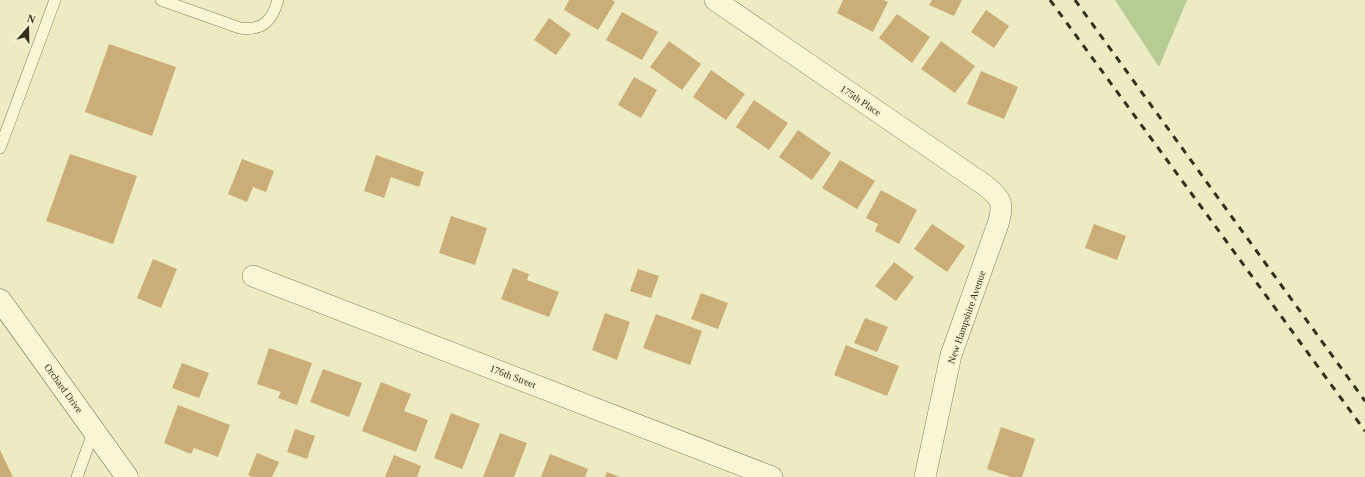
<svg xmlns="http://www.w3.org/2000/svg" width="1365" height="477" font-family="Georgia,serif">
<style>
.green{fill:#b7cb95}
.building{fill:#cbae77}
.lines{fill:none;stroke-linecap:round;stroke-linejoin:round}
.lane-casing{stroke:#867c59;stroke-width:12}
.street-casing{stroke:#867c59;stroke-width:22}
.secondary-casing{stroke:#685d3c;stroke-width:23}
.lane{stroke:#f8f6d4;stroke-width:11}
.street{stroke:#f8f6d4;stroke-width:21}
.secondary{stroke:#f8f6d4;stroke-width:22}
.rail{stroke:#362f1d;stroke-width:3;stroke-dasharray:7 7;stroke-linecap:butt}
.labels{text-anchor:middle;stroke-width:3.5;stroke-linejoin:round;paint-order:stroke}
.street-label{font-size:10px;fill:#362f1d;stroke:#f5f3d0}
</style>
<rect width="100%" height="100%" fill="#edebc1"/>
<path class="green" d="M1115 0H1187L1159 67Z"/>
<path class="building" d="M569 0H612L615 2 598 30 564 10Z
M843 0H883L888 2 873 32 837 13Z
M932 0H962L954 16 929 5Z
M986 10 1009 26 994 48 971 32Z
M622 12 658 32 642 60 606 40Z
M897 14 930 37 912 63 879 38Z
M549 18 571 34 556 55 534 40Z
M669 41 701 64 682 90 650 67Z
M941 41 975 66 955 93 921 69Z
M109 44 176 67 152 136 85 112Z
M711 70 745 94 726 120 693 97Z
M981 71 1018 87 1004 119 967 104Z
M634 77 657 90 641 118 618 105Z
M754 100 788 123 769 150 736 127Z
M798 130 831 153 812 180 779 157Z
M70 154 137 176 113 244 46 221Z
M376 155 424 172 419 187 391 177 384 198 364 191Z
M242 159 274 171 266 192 253 187 247 202 228 194Z
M840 160 875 181 857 209 822 188Z
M881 190 917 210 899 244 875 231 878 224 866 218Z
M451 216 487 228 475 265 439 253Z
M932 224 965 246 947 272 914 249Z
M1094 224 1126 236 1117 260 1085 248Z
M153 259 177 269 161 308 137 298Z
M894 262 914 277 896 301 875 286Z
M513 268 529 274 527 280 559 292 549 317 501 299Z
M638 269 659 276 651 298 630 291Z
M701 293 728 303 718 329 691 319Z
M605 313 630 322 617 360 592 350Z
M656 314 702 331 690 365 643 348Z
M865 318 888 327 877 352 854 343Z
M846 345 899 366 887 396 834 375Z
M269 348 312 363 297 405 278 398 281 392 257 384Z
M182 363 209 373 199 398 172 388Z
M323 369 362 383 349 417 310 402Z
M381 382 411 394 404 411 428 420 416 452 362 431Z
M178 405 230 425 218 457 194 448 191 454 164 443Z
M451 413 480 424 462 469 434 458Z
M1001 427 1035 439 1022 477H1011L987 469Z
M295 429 315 436 307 459 287 452Z
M500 433 527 443 514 477H483Z
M0 450 13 477H0Z
M257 453 279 462 272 477H252L248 475Z
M550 454 588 469 585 477H541Z
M394 455 421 466 417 477H385Z
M607 472 620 477H605Z"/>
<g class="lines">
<g class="lane-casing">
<path id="lane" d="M161 0 240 28C263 31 272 21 278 0
M0 148 55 0
M77 477 94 430"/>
</g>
<g class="street-casing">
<path id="street" d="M715 0 986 186C1002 199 1004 204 998 224L951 355 925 477
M253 276 772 477"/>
</g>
<g class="secondary-casing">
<path id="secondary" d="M0 300 127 477"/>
</g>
<use href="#lane" class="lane"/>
<use href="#street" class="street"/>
<use href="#secondary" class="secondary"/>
<path class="rail" d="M1050 0 1365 431
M1075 0 1365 401"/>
</g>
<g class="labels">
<g class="street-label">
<text transform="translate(861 100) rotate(34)" y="4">175th Place</text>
<text transform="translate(966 317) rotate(-71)" y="4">New Hampshire Avenue</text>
<text transform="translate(513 376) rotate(21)" y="4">176th Street</text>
<text transform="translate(64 388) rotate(54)" y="4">Orchard Drive</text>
</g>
</g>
<g transform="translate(28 28) rotate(20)" stroke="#f5f3d0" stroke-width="3" paint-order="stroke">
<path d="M0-3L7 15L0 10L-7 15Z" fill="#362f1d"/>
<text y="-6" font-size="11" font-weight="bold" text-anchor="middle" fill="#362f1d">N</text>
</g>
</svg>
